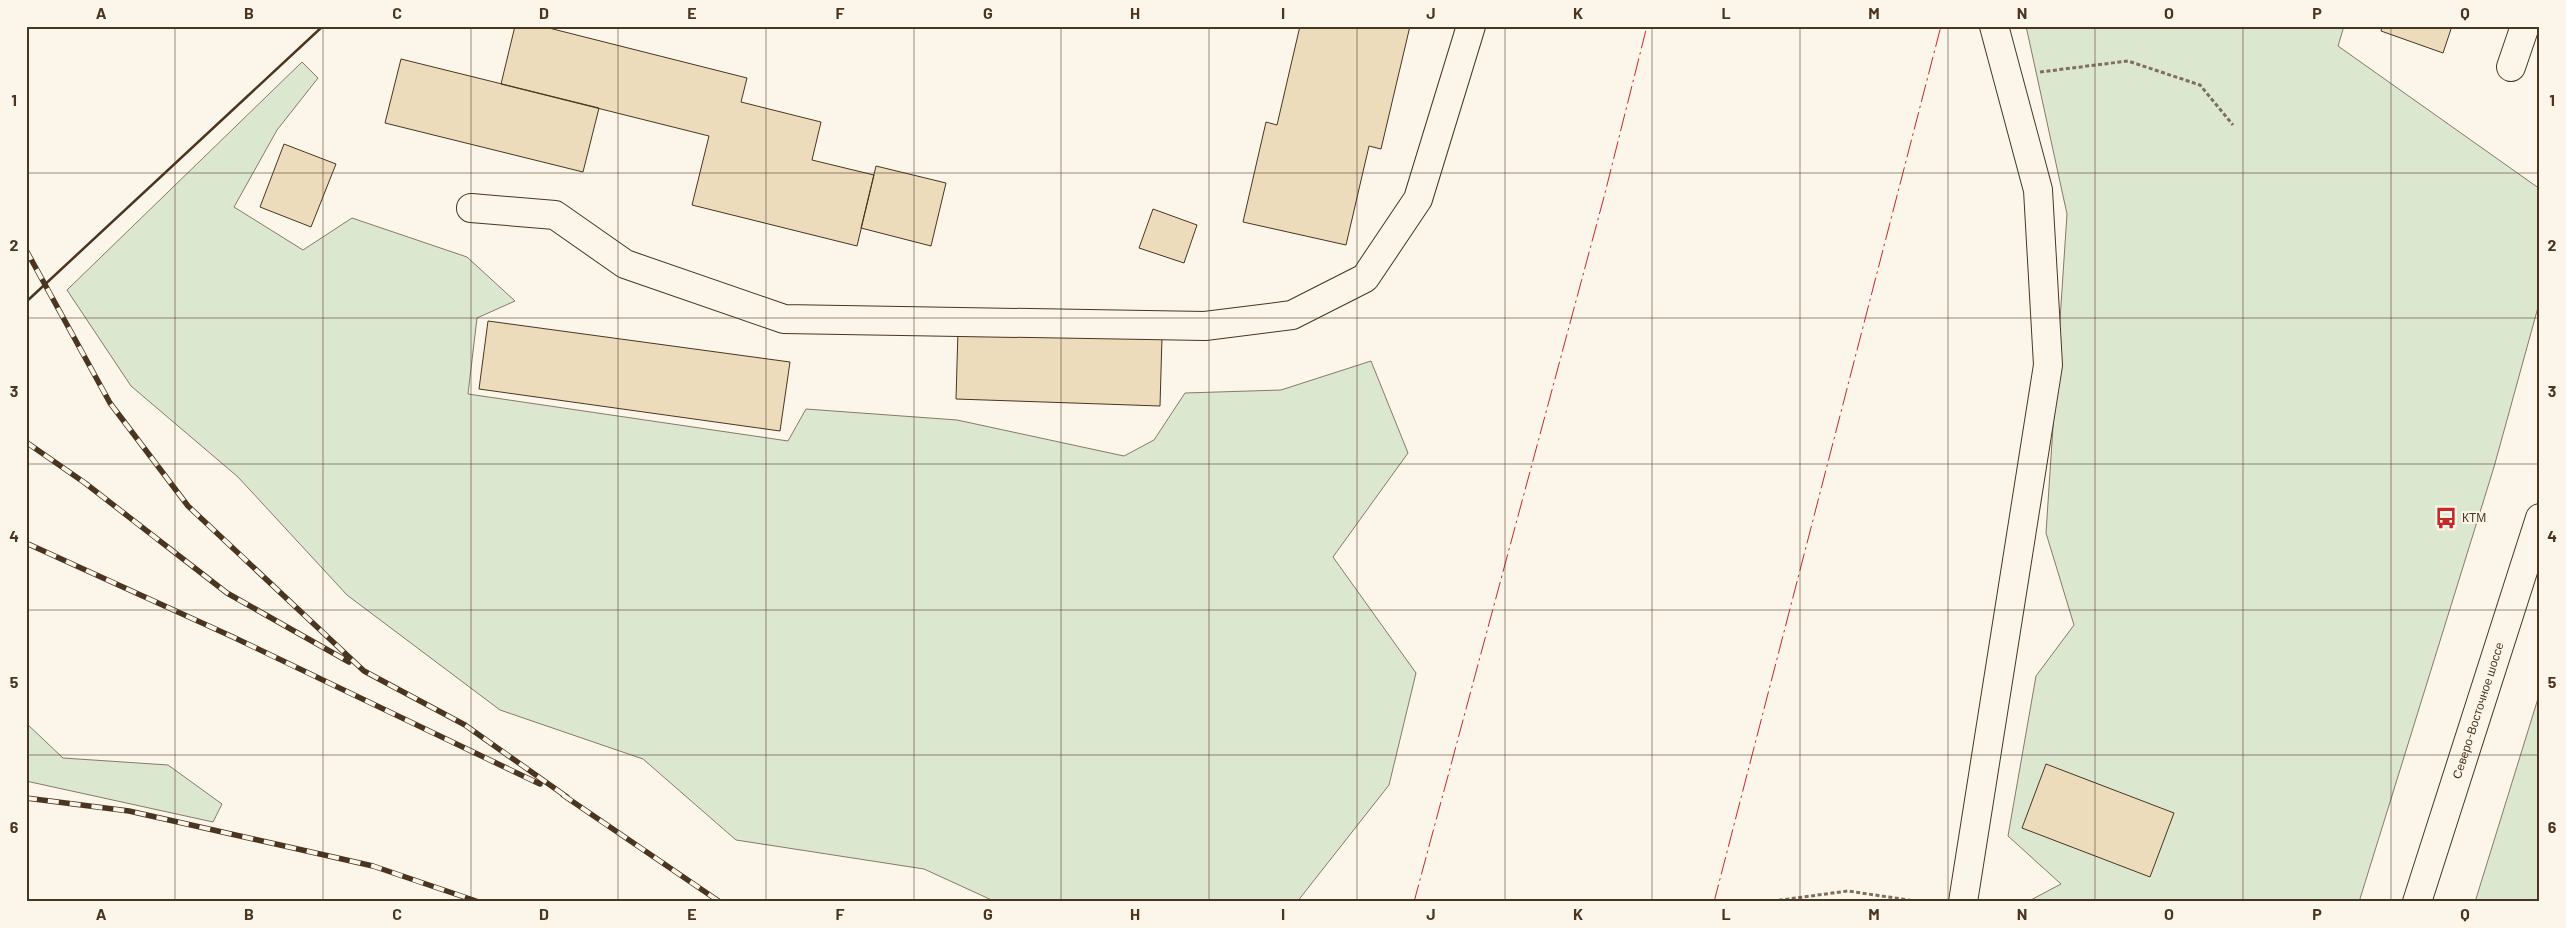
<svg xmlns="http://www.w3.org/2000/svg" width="2566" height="928" font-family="Barlow,sans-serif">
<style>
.green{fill:#dce7d0;stroke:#887966}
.building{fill:#ecdcbc;stroke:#4a3520}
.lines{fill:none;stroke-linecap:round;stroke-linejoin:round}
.minor-casing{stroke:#4a3520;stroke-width:30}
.major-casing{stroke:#4a3520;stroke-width:30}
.path{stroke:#7f6f5c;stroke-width:3;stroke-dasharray:4 2.5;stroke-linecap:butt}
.minor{stroke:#fbf6e9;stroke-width:28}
.major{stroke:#fbf6e9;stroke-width:28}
.rail-casing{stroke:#4a3520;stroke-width:5.5}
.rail{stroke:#fbf6e9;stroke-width:4;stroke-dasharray:11;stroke-linecap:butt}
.wall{stroke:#4a3520;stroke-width:2.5}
.power{stroke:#c62828;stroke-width:1;stroke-dasharray:18 4 2.5 4;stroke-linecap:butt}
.grid{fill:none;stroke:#4a3520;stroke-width:1;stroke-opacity:0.55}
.labels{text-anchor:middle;stroke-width:4;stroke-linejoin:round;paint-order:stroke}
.poi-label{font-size:12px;fill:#4a3520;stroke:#fbf6e9;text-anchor:start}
.street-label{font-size:12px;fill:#4a3520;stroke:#fbf6e9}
.neatline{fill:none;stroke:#4a3520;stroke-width:2}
.grid-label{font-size:16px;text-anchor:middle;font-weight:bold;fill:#4a3520}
</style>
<rect width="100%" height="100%" fill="#fbf6e9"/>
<path class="green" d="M2026 26H2344L2338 46 2540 189V300L2494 467 2359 902H2027L2061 884 2008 836 2036 676 2074 625 2046 533 2067 214Z
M302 62 318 78 277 130 234 207 303 250 352 218 467 257 515 301 477 318 468 394 788 441 806 409 957 420 1124 456 1154 440 1185 393 1281 390 1371 361 1408 453 1333 557 1416 673 1389 785 1297 902H996L924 869 736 840 643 759 500 710 347 595 238 477 131 386 67 290Z
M2540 692V902H2475Z
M26 723 63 758 168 765 222 804 213 822 26 781Z"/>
<path class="building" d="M515 26H541L747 78 741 102 821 122 812 160 874 175 857 246 692 205 709 136 501 84Z
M1300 26H1410L1381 149 1369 146 1346 245 1243 222 1266 122 1277 125Z
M2382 26H2452L2443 53 2381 31Z
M401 59 599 108 583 172 385 123Z
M284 144 336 164 311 227 260 207Z
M876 166 946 183 931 246 861 228Z
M1153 209 1197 225 1184 263 1139 248Z
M488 321 790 362 780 431 479 389Z
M958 330 1162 337 1160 406 956 399Z
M2046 764 2174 813 2150 877 2022 828Z"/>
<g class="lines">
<g class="minor-casing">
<path id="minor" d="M2511 67 2525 26
M471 208 555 215 625 264 784 319 1205 326 1292 315 1365 278 1418 199 1471 26
M1963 902 2048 365 2038 190 1994 26"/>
</g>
<g class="major-casing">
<g id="major">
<path id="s1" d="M2417 902 2540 518"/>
</g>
</g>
<path class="path" d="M2040 72 2128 61 2200 85 2233 125
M1766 902 1848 891 1922 902"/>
<use href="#minor" class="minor"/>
<use href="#major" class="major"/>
<g class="rail-casing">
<path id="rail" d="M26 250 110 403 188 506 364 671 465 725 567 797
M26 442 85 483 227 593 349 662
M26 543 233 637 540 784
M563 795 720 902
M26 798 129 811 373 866 479 902"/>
</g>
<use href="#rail" class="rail"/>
<path class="wall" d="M26 302 323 26"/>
<path class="power" d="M1414 902 1604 197 1647 26
M1714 902 1941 26"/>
</g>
<path class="grid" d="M175 26V902M323 26V902M471 26V902M618 26V902M766 26V902M914 26V902M1061 26V902M1209 26V902M1357 26V902M1505 26V902M1652 26V902M1800 26V902M1948 26V902M2095 26V902M2243 26V902M2391 26V902M26 173H2540M26 318H2540M26 464H2540M26 610H2540M26 755H2540"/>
<defs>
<g id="bus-bare" transform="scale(1.725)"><path d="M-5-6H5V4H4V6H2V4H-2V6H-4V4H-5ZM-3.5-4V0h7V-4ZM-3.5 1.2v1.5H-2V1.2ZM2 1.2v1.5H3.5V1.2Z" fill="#c62828" stroke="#fbf6e9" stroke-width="2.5" paint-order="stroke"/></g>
</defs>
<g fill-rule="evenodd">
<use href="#bus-bare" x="2446" y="518"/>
</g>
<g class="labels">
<g class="poi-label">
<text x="2462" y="522">КТМ</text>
</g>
<g class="street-label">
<text dy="4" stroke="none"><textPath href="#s1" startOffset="201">Северо-Восточное шоссе</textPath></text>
</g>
</g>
<rect width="2566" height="928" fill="none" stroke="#fbf6e9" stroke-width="55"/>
<rect x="28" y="28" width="2510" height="872" class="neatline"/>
<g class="grid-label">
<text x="101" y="19">A</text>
<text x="249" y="19">B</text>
<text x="397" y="19">C</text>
<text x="544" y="19">D</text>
<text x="692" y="19">E</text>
<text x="840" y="19">F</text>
<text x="988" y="19">G</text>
<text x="1135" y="19">H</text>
<text x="1283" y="19">I</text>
<text x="1431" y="19">J</text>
<text x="1578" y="19">K</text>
<text x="1726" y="19">L</text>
<text x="1874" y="19">M</text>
<text x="2022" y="19">N</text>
<text x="2169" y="19">O</text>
<text x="2317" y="19">P</text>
<text x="2465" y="19">Q</text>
<text x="14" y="106">1</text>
<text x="2552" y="106">1</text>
<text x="14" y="251">2</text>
<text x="2552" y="251">2</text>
<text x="14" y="397">3</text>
<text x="2552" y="397">3</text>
<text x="14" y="542">4</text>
<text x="2552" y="542">4</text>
<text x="14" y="688">5</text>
<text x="2552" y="688">5</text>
<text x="14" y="833">6</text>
<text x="2552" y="833">6</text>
<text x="101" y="920">A</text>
<text x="249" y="920">B</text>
<text x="397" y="920">C</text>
<text x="544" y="920">D</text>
<text x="692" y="920">E</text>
<text x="840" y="920">F</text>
<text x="988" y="920">G</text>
<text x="1135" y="920">H</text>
<text x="1283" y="920">I</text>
<text x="1431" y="920">J</text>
<text x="1578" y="920">K</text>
<text x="1726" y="920">L</text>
<text x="1874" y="920">M</text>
<text x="2022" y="920">N</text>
<text x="2169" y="920">O</text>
<text x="2317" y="920">P</text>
<text x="2465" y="920">Q</text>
</g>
</svg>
